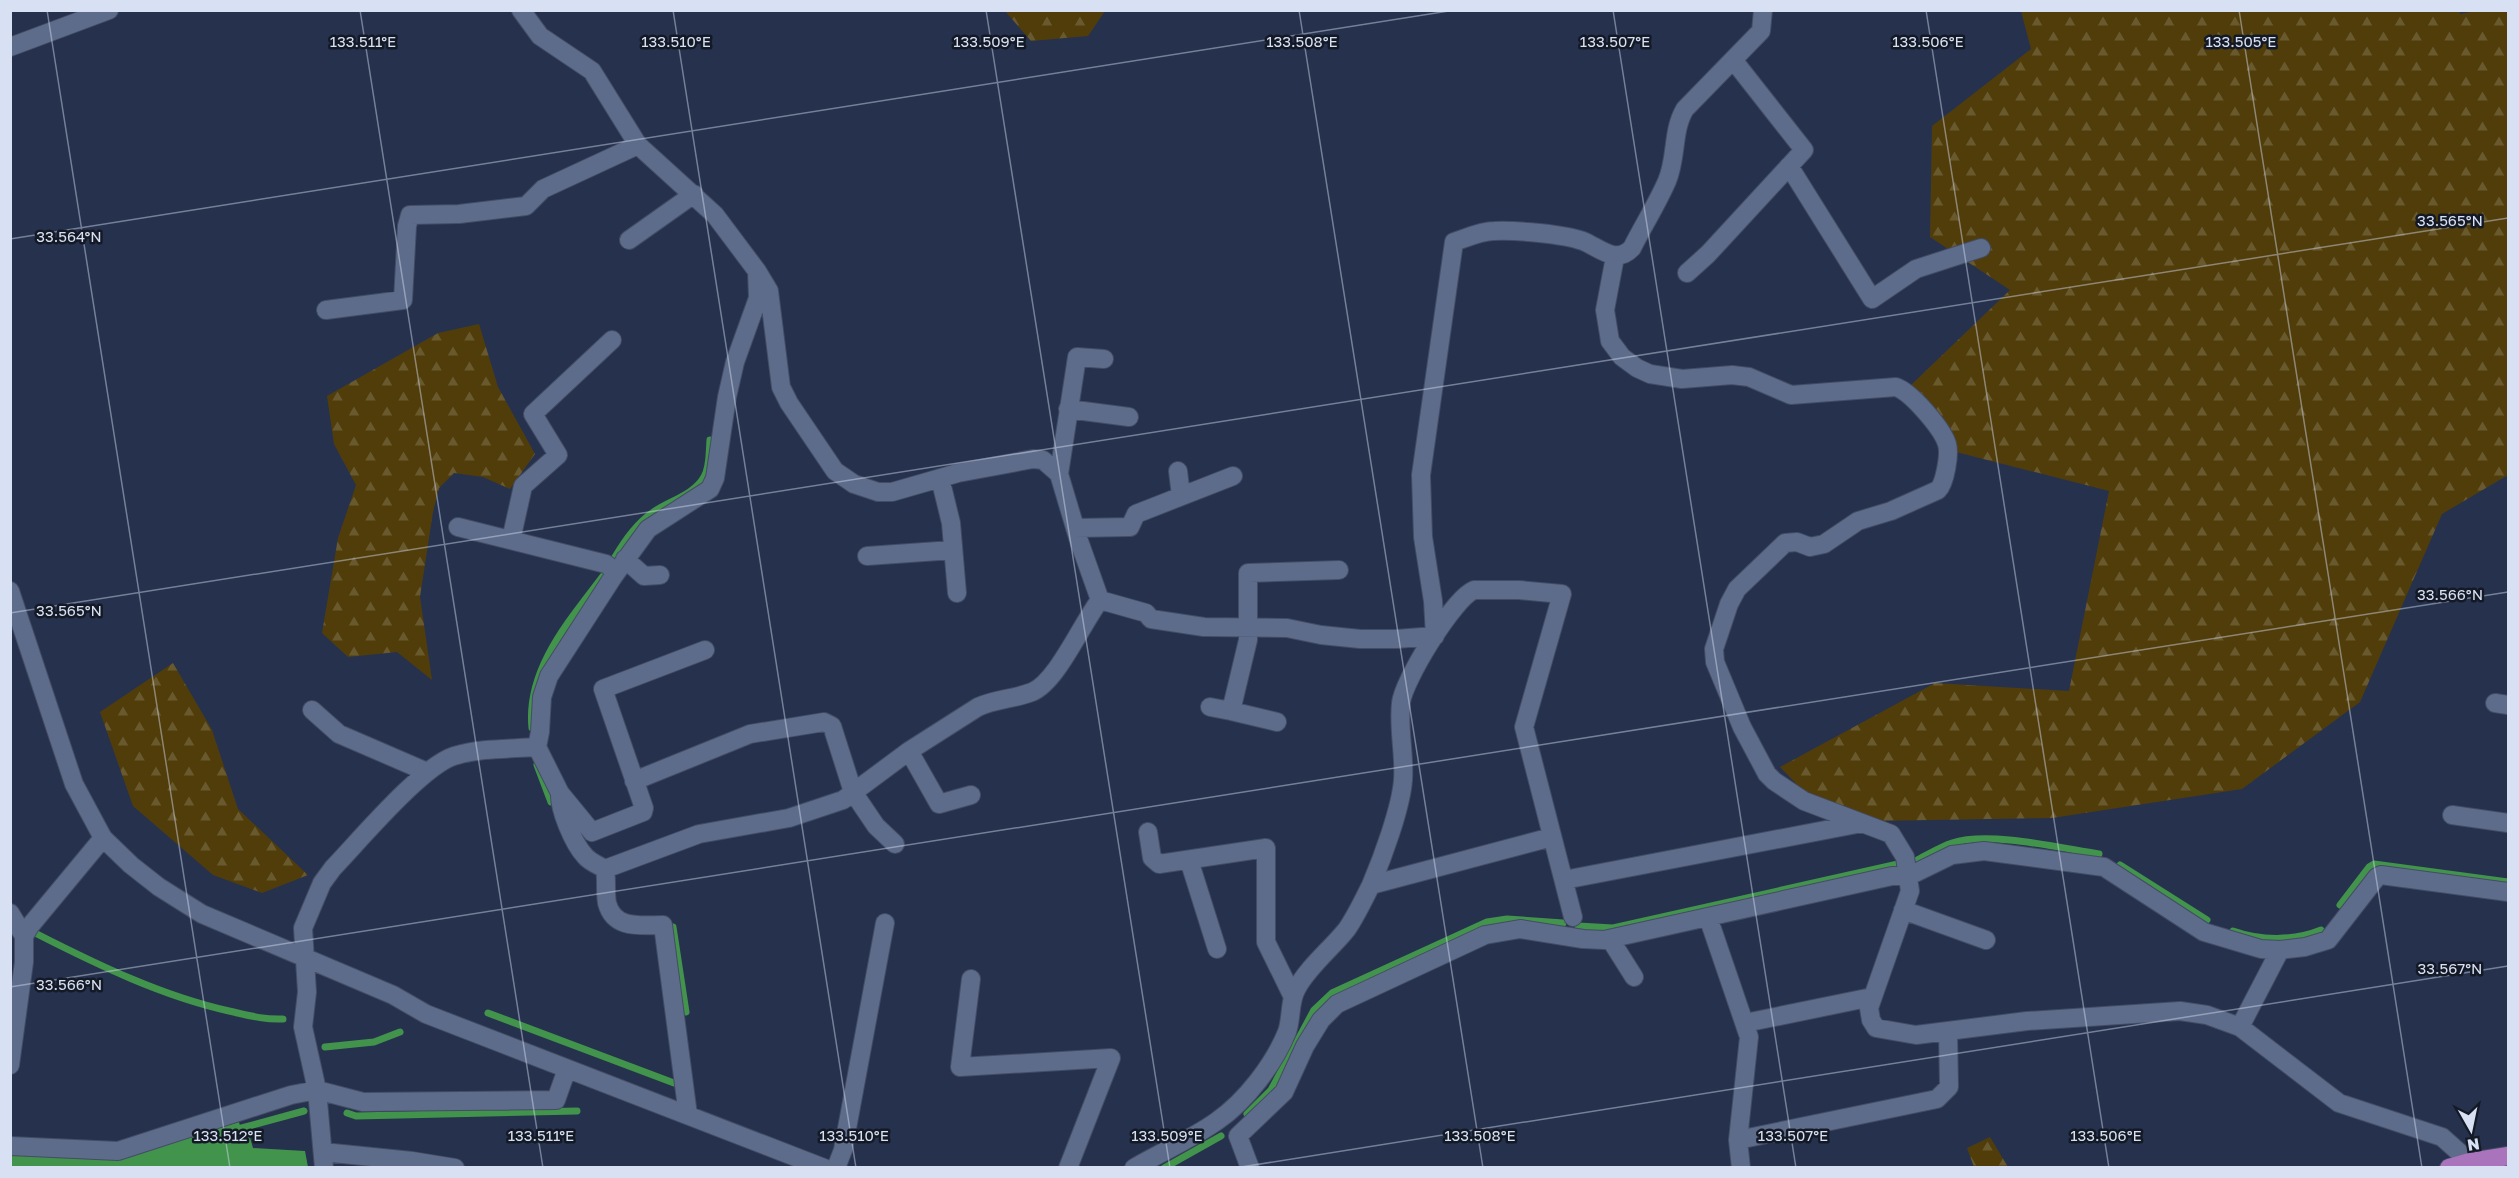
<svg xmlns="http://www.w3.org/2000/svg" width="2519" height="1178" font-family="'Golos Text',sans-serif">
<style>
.forest{fill:url(#forest-firs)}
.water{fill:#42934c}
.lines{fill:none;stroke-linecap:round;stroke-linejoin:round}
.stream{stroke:#42934c;stroke-width:7}
.minor-casing{stroke:#434c64;stroke-width:20}
.major-casing{stroke:#434c64;stroke-width:20}
.minor{stroke:#5e6c8b;stroke-width:18}
.major{stroke:#aa74bd;stroke-width:18}
.ticks{fill:none;stroke:#d8e1f3;stroke-width:1.5;stroke-opacity:0.45}
.ticks-label{font-size:15px;text-anchor:middle;fill:#d8e1f3;stroke:#141926;stroke-width:5;stroke-linejoin:round;paint-order:stroke}
</style>
<defs>
<pattern id="forest-firs" width="22" height="20" patternUnits="userSpaceOnUse" patternTransform="scale(1.5)"><rect width="22" height="20" fill="#513d0a"/><path d="M5 1l3.5 6h-7zM16 11l3.5 6h-7z" fill="#69592e"/></pattern>
</defs>
<rect width="100%" height="100%" fill="#25314d"/>
<path class="forest" d="M1005 11H1105L1088 36 1031 41Z
M2021 11H2460V14L2476 11H2508V475L2442 514 2360 702 2242 789 2052 818 1875 821 1808 796 1780 767 1935 683 2069 691 2109 491 1956 452 1910 386 2010 290 1930 237 1932 126 2031 49Z
M479 324 498 387 535 454 510 489 483 477 454 473 439 488 433 512 420 597 432 680 397 652 348 657 322 633 338 538 356 485 334 444 327 396 438 333Z
M173 663 212 730 238 809 308 875 262 893 213 875 133 806 100 712Z
M1990 1137 2008 1167H1974L1967 1148Z"/>
<path class="water" d="M239 1122 242 1133 249 1134 253 1148 305 1151 308 1167 11 1168V1155L115 1156 150 1148Z"/>
<g class="lines">
<path class="stream" d="M615 557C626 539 637 523 655 511 670 501 695 494 704 477 710 467 709 452 710 440
M532 728C526 669 570 620 603 576
M537 765 551 802
M1915 861C1927 855 1940 847 1952 843 1989 831 2060 848 2099 854
M2120 865 2207 920
M2340 905 2369 867 2374 864 2508 882
M1578 926 1613 928 1898 864
M673 927 686 1012
M2233 931C2261 941 2294 941 2321 930
M37 934C98 965 162 996 229 1011 247 1015 264 1020 283 1019
M488 1013 674 1083
M325 1047 374 1042 400 1032
M347 1113 356 1116 577 1111
M1247 1114 1271 1090 1314 1010 1332 993 1487 922 1507 919 1563 923
M234 1130 304 1111
M1164 1168 1221 1136"/>
<g class="minor-casing">
<path id="minor" d="M10 47 109 10
M1789 166 1872 299 1916 269 1981 248
M629 240 694 194
M1615 257 1605 310 1610 341 1622 357 1637 368 1650 374 1682 379 1732 375 1749 377 1791 395 1896 387C1911 392 1942 428 1947 444 1950 454 1945 483 1938 490L1891 511 1858 521 1824 544 1810 547 1797 542 1785 543 1737 589 1729 604 1714 649 1715 662 1742 727 1767 774 1774 781 1804 801 1891 834 1905 857 1910 891 1869 1008 1871 1020 1876 1028 1916 1035 2027 1021 2180 1011 2207 1015 2240 1027 2339 1103 2442 1137 2470 1162
M757 271 769 291 781 387 789 403 835 471 854 484 878 492H892L958 473 1033 459 1043 460 1059 474 1079 541 1100 600 1146 613 1151 619 1204 627 1287 628 1321 635 1360 639H1396L1435 636 1433 601 1423 537 1421 475 1454 242C1466 238 1481 231 1494 231 1516 230 1563 234 1583 241 1600 248 1616 265 1632 248 1643 226 1657 204 1667 181 1677 158 1672 130 1685 109L1761 31 1763 10
M1687 273 1708 254 1804 150 1734 61
M326 310 403 300 407 226 410 215 459 214 526 206 543 189 638 145
M1068 409 1129 417
M1178 471 1181 496
M1059 474 1077 357 1104 359
M940 478 951 523 957 593
M458 527 606 564 616 572
M1075 528 1130 527 1136 514 1233 476
M511 540 523 486 558 455 533 414 612 340
M867 556 953 550
M625 559 644 576 660 575
M10 591 74 784 103 838 131 865 159 887 202 914 393 995 426 1014 824 1168
M2495 703 2508 705
M1210 707 1231 711
M312 710 339 734 427 772
M1277 722 1231 711 1248 640V573L1339 570
M537 747 560 793 592 832 643 812 644 808 603 689 705 650
M909 751 939 804 971 795
M634 781 750 734 824 722 832 726 853 792 876 826 895 844
M560 793C559 809 573 843 585 856 590 862 598 865 605 869L699 834 789 818 843 800 909 751 978 707C995 699 1014 699 1032 692 1057 682 1082 623 1100 600
M2452 815 2508 823
M1148 832 1152 858 1159 864 1266 848V942L1293 997
M1189 860 1217 949
M605 869C607 880 605 892 607 903 614 930 641 925 663 925L688 1115
M1564 880 1862 823
M1371 885 1552 837
M1903 910 1986 940
M10 913 24 936
M1708 917 1749 1037 1738 1140 1741 1168
M1610 939 1634 977
M971 979 960 1067 1111 1058 1068 1168
M1745 1023 1872 997
M2240 1027 2280 950
M10 1065 24 962V936L30 926 103 838
M1738 1140 1937 1099 1949 1087 1948 1031
M10 1146 118 1151 291 1095 317 1090 363 1102 556 1100 567 1069
M323 1152 412 1161 455 1168
M324 1168 317 1090 303 1027 307 992 303 928 322 883 333 868C359 841 422 766 454 756 480 748 509 749 537 747L540 732 542 697 549 676 613 577 648 529 710 489 715 478 727 397 735 362 758 298 757 271 715 215 638 145 592 71 540 36 521 10
M836 1168 843 1150 885 923
M1134 1168C1161 1152 1192 1139 1217 1121 1246 1101 1274 1064 1287 1032 1292 1018 1289 1001 1297 988 1308 967 1332 948 1347 929 1356 916 1364 899 1371 885 1382 859 1401 808 1403 780 1405 755 1398 729 1401 703 1403 681 1454 598 1474 590H1519L1562 594 1524 727 1573 917
M1250 1168 1238 1136 1284 1092 1305 1046 1321 1020 1337 1004 1485 935 1520 929 1583 939 1604 940 1892 876H1909L1952 855 1984 851 2104 867 2204 932 2261 949 2280 950 2305 947 2328 940 2377 877 2381 875 2508 892"/>
</g>
<g class="major-casing">
<path id="major" d="M2449 1168 2470 1162 2508 1156"/>
</g>
<use href="#minor" class="minor"/>
<use href="#major" class="major"/>
</g>
<path class="ticks" d="M47 10 230 1168M360 10 543 1168M673 10 856 1168M986 10 1170 1168M1299 10 1483 1168M1613 10 1796 1168M1926 10 2109 1168M2239 10 2422 1168M10 239 1455 10M10 613 2508 218M10 987 2508 592M1235 1168 2508 966"/>
<g class="ticks-label">
<text x="363" y="47">133.511°E</text>
<text x="676" y="47">133.510°E</text>
<text x="989" y="47">133.509°E</text>
<text x="1302" y="47">133.508°E</text>
<text x="1615" y="47">133.507°E</text>
<text x="1928" y="47">133.506°E</text>
<text x="2241" y="47">133.505°E</text>
<text x="2450" y="226">33.565°N</text>
<text x="69" y="242">33.564°N</text>
<text x="2450" y="600">33.566°N</text>
<text x="69" y="616">33.565°N</text>
<text x="2450" y="974">33.567°N</text>
<text x="69" y="990">33.566°N</text>
<text x="228" y="1141">133.512°E</text>
<text x="541" y="1141">133.511°E</text>
<text x="854" y="1141">133.510°E</text>
<text x="1167" y="1141">133.509°E</text>
<text x="1480" y="1141">133.508°E</text>
<text x="1793" y="1141">133.507°E</text>
<text x="2106" y="1141">133.506°E</text>
</g>
<rect width="2519" height="1178" fill="none" stroke="#d8e1f3" stroke-width="24"/>
<g transform="translate(2471 1130) rotate(171)" stroke="#141926" stroke-width="4.5" paint-order="stroke">
<path d="M0-4.5L10 22L0 15L-10 22Z" fill="#d8e1f3"/>
<text y="-9" font-size="16" font-weight="bold" text-anchor="middle" fill="#d8e1f3">N</text>
</g>
</svg>
